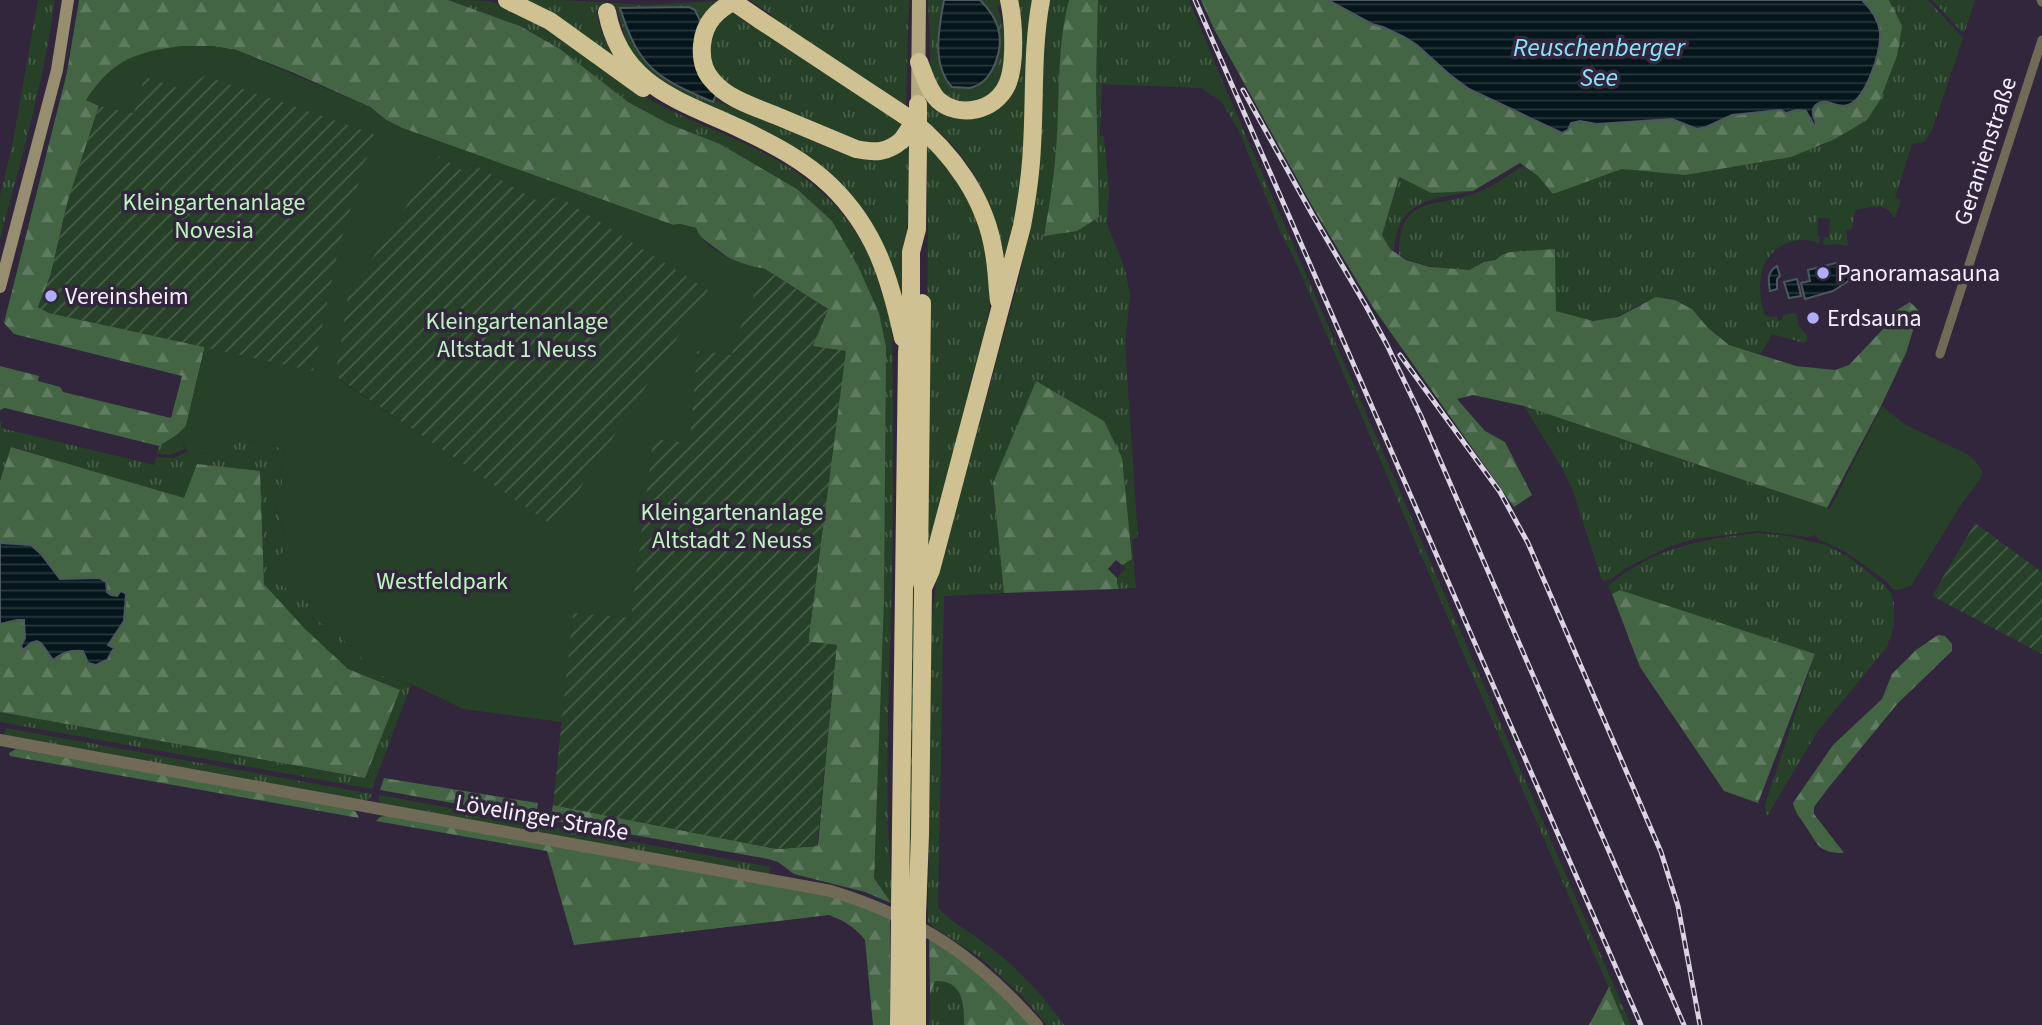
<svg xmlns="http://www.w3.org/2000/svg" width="2042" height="1025" font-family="'Source Sans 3',sans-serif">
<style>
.grass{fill:url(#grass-tufts)}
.forest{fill:url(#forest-firs)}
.park{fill:#274128;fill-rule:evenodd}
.garden{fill:url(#garden-furrows)}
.water{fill:url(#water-rules);stroke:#4d575f;stroke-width:2}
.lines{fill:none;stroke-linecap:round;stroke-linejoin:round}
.minor{stroke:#706a57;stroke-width:9}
.tertiary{stroke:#706a57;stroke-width:12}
.secondary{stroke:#978e6f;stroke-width:12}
.primary{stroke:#b4a881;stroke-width:14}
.motorway{stroke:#cfc191;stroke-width:18}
.rail-casing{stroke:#dbd4e3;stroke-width:5}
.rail{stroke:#31263b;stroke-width:2.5;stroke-dasharray:8;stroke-linecap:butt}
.motorway-bridge{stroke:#cfc191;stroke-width:18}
.poi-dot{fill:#b0aefa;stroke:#31263b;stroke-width:2.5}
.labels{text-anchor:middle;stroke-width:7;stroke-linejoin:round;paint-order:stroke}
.street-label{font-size:24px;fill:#f6effd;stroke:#31263b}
.park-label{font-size:24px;fill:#bcf5bd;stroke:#31263b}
.poi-label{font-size:24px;fill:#f6effd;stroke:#31263b;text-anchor:start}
.water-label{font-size:26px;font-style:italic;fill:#87e5ff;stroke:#31263b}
</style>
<defs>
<pattern id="grass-tufts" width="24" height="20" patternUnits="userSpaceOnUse" patternTransform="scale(1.75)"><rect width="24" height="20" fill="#274128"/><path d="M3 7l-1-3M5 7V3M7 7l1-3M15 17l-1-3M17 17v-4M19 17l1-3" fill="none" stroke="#475d48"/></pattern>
<pattern id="forest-firs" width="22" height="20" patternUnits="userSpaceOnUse" patternTransform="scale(1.75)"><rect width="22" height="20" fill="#436544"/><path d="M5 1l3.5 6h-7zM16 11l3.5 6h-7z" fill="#5f7b60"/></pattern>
<pattern id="garden-furrows" width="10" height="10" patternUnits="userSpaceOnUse" patternTransform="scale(1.75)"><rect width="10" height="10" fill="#274128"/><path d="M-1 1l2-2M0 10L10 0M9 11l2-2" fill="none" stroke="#475d48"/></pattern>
<pattern id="water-rules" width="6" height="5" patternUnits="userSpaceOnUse" patternTransform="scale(1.75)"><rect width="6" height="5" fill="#04161b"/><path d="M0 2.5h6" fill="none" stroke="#29383d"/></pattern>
</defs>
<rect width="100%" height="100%" fill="#31263b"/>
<path class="grass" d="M38 0H55C44 81 21 160 0 239V196L13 141Z
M448 0C461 0 477 0 489 1 549 20 593 68 647 98 720 139 794 150 848 221 866 244 881 275 888 304 894 336 892 371 893 403 893 461 893 519 892 578 890 657 886 737 888 816 888 845 892 874 891 903L874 878 879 313 858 266 832 221 797 189 720 144 669 124 628 102 560 49 520 26Z
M518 0H562L647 5 717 1 718 4 699 32 716 95 714 100 813 140 855 153 912 135 907 228 906 323C894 264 884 233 844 187L647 72 632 56 622 37 625 35 616 7 596 10C600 34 609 51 625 69Z
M750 0H909L906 106 770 19 772 15Z
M928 0H1003L997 7C1006 28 1012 80 991 96 985 101 973 102 965 105L944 97 931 73Z
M1011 0H1035L1022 186 1005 277C998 215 978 160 926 121V93L950 112 1007 93Z
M1049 0H1069C1056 53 1061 107 1056 161 1053 186 1048 211 1044 235L1099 217 1096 83 1098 0H1189L1224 85 1631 1025H1625L1475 681 1294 258 1281 234 1239 131 1221 101 1201 88 1102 84 1100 136H1104L1109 189 1107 224 1125 269 1130 295 1125 344 1138 538 1132 539 1136 588 1117 589V578L1126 568 1122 565 1132 558 1130 536 993 483 1004 593 944 596 938 908C953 924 974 934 991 948 1019 970 1044 996 1064 1025H1047L1022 996 981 958 928 923 931 628 938 566 948 521 963 483 1019 279 1027 241 1035 189 1043 34Z
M1889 0H1928L1963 38 1932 130 1924 142 1912 144 1895 198 1901 200 1895 217H1893C1886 201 1869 208 1855 210L1852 229 1846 230 1848 246 1835 244 1823 245 1824 237H1829L1830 219 1818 217 1817 236 1820 237 1819 244C1809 238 1798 239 1787 243 1757 256 1756 288 1765 315L1771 317 1777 316 1778 321 1782 320 1783 315 1794 313 1797 315 1798 325 1807 336V341L1804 343 1772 334 1761 354C1751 351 1738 350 1729 345 1708 335 1699 308 1675 300 1645 290 1624 323 1593 321 1581 321 1568 314 1556 311L1555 249 1502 255C1495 260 1489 260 1481 264 1478 265 1475 268 1471 269 1457 274 1412 263 1399 255 1399 194 1434 209 1476 193 1493 187 1508 175 1523 166L1538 176 1553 194 1623 169 1685 175 1823 145 1867 120 1880 100 1897 56 1892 3Z
M1932 0H1975L1965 31 1962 32Z
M728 10 756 29 759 26 903 122 893 140 871 146 743 95 715 74 710 62 709 34Z
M926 140 969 196 990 258 991 298 984 338 932 543 925 544 928 226Z
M1398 177 1431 193 1473 191C1431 200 1398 199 1394 251L1390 249 1382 235Z
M917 254 913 621V907H909L912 468Z
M1524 406 1790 496 1758 531 1694 539 1670 546 1626 568 1610 580 1604 581 1601 578 1573 491 1562 468Z
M0 421H2L1 428 154 465 156 457 174 458 187 452 189 455 219 452 243 439 276 446 285 452 280 470 283 486 273 500 290 548 302 592 316 620 338 632 348 645 357 649 366 666 377 674 411 685 372 789 0 722V712L364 778 348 669 304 628 264 584 260 471 184 498 12 447 0 481Z
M178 434 185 449 170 455 157 454 159 446Z
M1758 533 1788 536 1826 545 1847 556 1881 582 1890 592 1894 602V625L1890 640 1887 642 1889 643 1887 647 1817 732 1766 818 1765 805 1815 654 1620 590 1612 594 1608 586C1653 548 1701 539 1758 533Z
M6 728 372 794 370 798 363 802 3 738Z
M379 795 771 867 768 874 385 806 379 801Z
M935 981C936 981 946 981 947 981 964 987 964 1011 964 1025H929L930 995Z"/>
<path class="forest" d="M79 0H448L520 26 560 49 628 102 669 124 720 144 797 189 832 221 858 266 879 313 886 347 884 600 874 878 891 903 865 892 794 874 778 862 768 859 550 820 553 805 777 849 818 846 836 645 808 642 809 635 845 351 812 347 828 309 765 269 743 265 730 259 698 235 696 228 680 224 673 225 402 128 386 120 370 107 294 73 236 50 211 46 87 100 99 106 67 204 51 274 38 307 49 313 205 346 186 426 178 434 159 446 5 408 0 410V366L39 376 38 381 60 387 63 392 171 418 182 376 14 334 4 323 67 72Z
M1069 0H1098L1096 83 1099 217 1077 231 1044 236C1048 211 1053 186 1055 161 1061 106 1055 54 1069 0Z
M1201 0H1328L1372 24 1383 27 1404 37 1417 45 1450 75 1469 89 1562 133 1571 123 1580 121 1597 124 1672 119 1697 129 1706 127 1731 115 1781 110 1786 113 1797 110H1806L1814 125 1816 123C1813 117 1809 109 1817 104 1827 97 1839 111 1853 102 1866 94 1881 49 1880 33 1879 20 1871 9 1862 0H1889L1902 26 1897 56 1880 100 1867 120 1835 139 1791 157 1685 175 1622 169 1553 194 1538 176 1520 163 1473 191 1431 193 1399 177 1382 235 1390 249 1406 260 1430 267 1469 270 1484 262 1495 260 1502 255 1510 252 1555 249 1556 311 1593 321 1618 317 1656 297 1675 300 1692 309 1708 328 1729 345 1796 366 1835 370 1849 365 1884 328 1892 313 1910 302 1919 311 1906 353 1881 406 1827 508 1524 406 1473 395 1457 399 1485 431 1505 442 1532 495 1514 507 1372 306 1315 211 1214 29Z
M1036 381 1104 421 1122 458 1132 559 1122 565 1116 560 1108 569 1117 578V589L1004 593 993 483Z
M11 447 184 498 197 464 260 471 264 584 304 628 348 669 400 690 365 778 0 712V624L24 620 25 638 31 643 37 641 41 643 53 660 63 652 83 651 88 663 108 645 117 596C106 595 104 587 99 578L60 579 41 554 31 545 0 543V481Z
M1620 590 1815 654 1758 803 1724 791 1640 667 1612 594Z
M1938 635 1945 636 1952 644V651L1898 703 1829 787 1814 807V814L1844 853C1816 853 1818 843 1804 824 1799 816 1795 812 1793 803L1833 745 1882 699 1892 674 1916 650Z
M16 749 349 808 356 812 359 818 10 756 9 753Z
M384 778 538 803 536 818 380 790Z
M389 815 830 895 890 917V1025H873L865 940C855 927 844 921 829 915L574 945 547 851 376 821 380 817Z
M929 937 971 964 1033 1025H964C964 1003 963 980 935 981L930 995Z
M1609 987 1625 1025H1589Z"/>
<path class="park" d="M181 46H211L236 50 370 107 386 120 402 128 673 225 680 224 696 228C705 252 742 265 765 269L733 345 732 355 697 351 690 443 653 439 631 619 573 613 562 722 463 709 416 686 377 674 366 666 357 649 348 645 337 632 316 620 302 592H295L280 585C274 568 271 557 290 548L273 500 283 486 280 470 285 452 276 446 243 439 219 452 189 455 178 434 186 426 205 346 313 370 339 246 374 134 336 121 181 89 134 113 99 106 86 100C112 60 135 52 181 46ZM475 165 536 200 555 526 335 377 341 346 343 347Z
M1882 406 1904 424 1969 455 1979 466 1982 472 1981 478 1961 505 1911 586 1898 590 1893 589 1885 580 1844 551 1818 539 1817 535 1807 537 1758 531 1790 496 1830 509Z"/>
<path class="garden" d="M205 76 374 134 339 246 313 371 49 313 38 307 51 274 67 204 99 106 134 113 145 77 181 89Z
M439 156 468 174 475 165 536 200 561 198 708 290 555 527 335 376 340 345 343 346 344 344 341 342 348 296Z
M765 269 828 310 813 346 846 351 809 635V642L837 645 817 846 777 849 553 805 573 613 631 618 653 439 690 443 697 351 732 355 733 345Z
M1975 523 2042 572V654L1932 596Z"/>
<path class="water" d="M944 0H980C988 8 995 17 998 28 1004 49 993 84 969 88 964 88 958 87 952 87 931 64 939 28 944 0Z
M1328 0H1862C1871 9 1879 20 1880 33 1881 52 1866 99 1848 105 1836 109 1827 97 1817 104 1809 110 1814 117 1816 124L1814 125 1806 111 1797 110 1786 113 1781 110 1732 115 1706 127 1697 129 1672 119 1597 124 1580 121 1571 123 1568 130 1562 133 1469 89 1450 75 1417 45 1404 37 1383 27 1372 24Z
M689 7 695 10 701 23 717 93 713 102C656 78 639 68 620 8Z
M1836 263C1845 265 1851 272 1848 281L1833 291 1805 299 1801 283 1810 281 1808 270Z
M1777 266 1780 276 1777 279V289L1770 291C1768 280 1767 272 1777 266Z
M1797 279 1801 296 1789 298 1784 282Z
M0 543 31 545 41 554 60 579 99 578 106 582 107 592 111 595 117 596 121 591 126 594 124 621 108 645 114 648 107 660 96 665 88 663 83 651C71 650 63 652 53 660L41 643 37 641 31 643 23 650 21 646 25 638 24 620H17L0 624Z"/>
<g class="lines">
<path class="minor" d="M2041 0 2042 2
M1940 354 2042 40"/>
<path class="tertiary" d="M0 740 831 891C921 919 975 955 1037 1025"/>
<path class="secondary" d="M0 287 57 70 68 0"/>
<path class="primary" d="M918 104 919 0"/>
<path class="motorway" d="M507 0 550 21 643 88
M736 0C717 10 704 22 702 45 701 57 703 70 712 80 727 99 755 107 777 116 803 127 830 138 856 149 875 153 887 153 902 140
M607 12C621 87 682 101 741 129 773 144 805 161 831 186 876 230 890 279 903 338
M760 20 910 119C952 152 986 199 994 253 997 269 997 285 999 301
M919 62C924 74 928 90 938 100 959 119 995 111 1007 85 1016 65 1014 22 1009 0
M923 588 931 570 1022 226C1027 199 1031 173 1032 146 1035 97 1032 48 1041 0
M900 907 907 352 911 311V252L917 229 918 145
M917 915 920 835 923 588 919 569 922 303
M899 1025 900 922
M917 1025V931"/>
<g class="rail-casing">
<path id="rail" d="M1195 0 1641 1025
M1243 90 1312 214 1366 306 1387 345 1421 416 1684 1025
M1400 355 1500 492 1528 543 1661 852 1678 906 1700 1025"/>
</g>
<use href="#rail" class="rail"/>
<path class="motorway-bridge" d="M731 0 760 20
M902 140 912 125 915 114
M918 145V104
M917 915V931
M900 922V907"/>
</g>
<g class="poi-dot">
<circle cx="1823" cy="273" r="7"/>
<circle cx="51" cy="296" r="7"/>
<circle cx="1813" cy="318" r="7"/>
</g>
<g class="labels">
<g class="street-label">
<text transform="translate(1985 151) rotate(-72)" y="8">Geranienstraße</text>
<text transform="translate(542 817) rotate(10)" y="8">Lövelinger Straße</text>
</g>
<g class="park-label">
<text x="214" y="210">Kleingartenanlage<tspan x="214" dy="28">Novesia</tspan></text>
<text x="517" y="329">Kleingartenanlage<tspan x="517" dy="28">Altstadt 1 Neuss</tspan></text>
<text x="732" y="520">Kleingartenanlage<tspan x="732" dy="28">Altstadt 2 Neuss</tspan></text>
<text x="442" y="589">Westfeldpark</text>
</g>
<g class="poi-label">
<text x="1837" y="281">Panoramasauna</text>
<text x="65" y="304">Vereinsheim</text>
<text x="1827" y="326">Erdsauna</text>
</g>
<g class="water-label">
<text x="1599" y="56">Reuschenberger<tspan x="1599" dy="30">See</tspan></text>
</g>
</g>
</svg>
